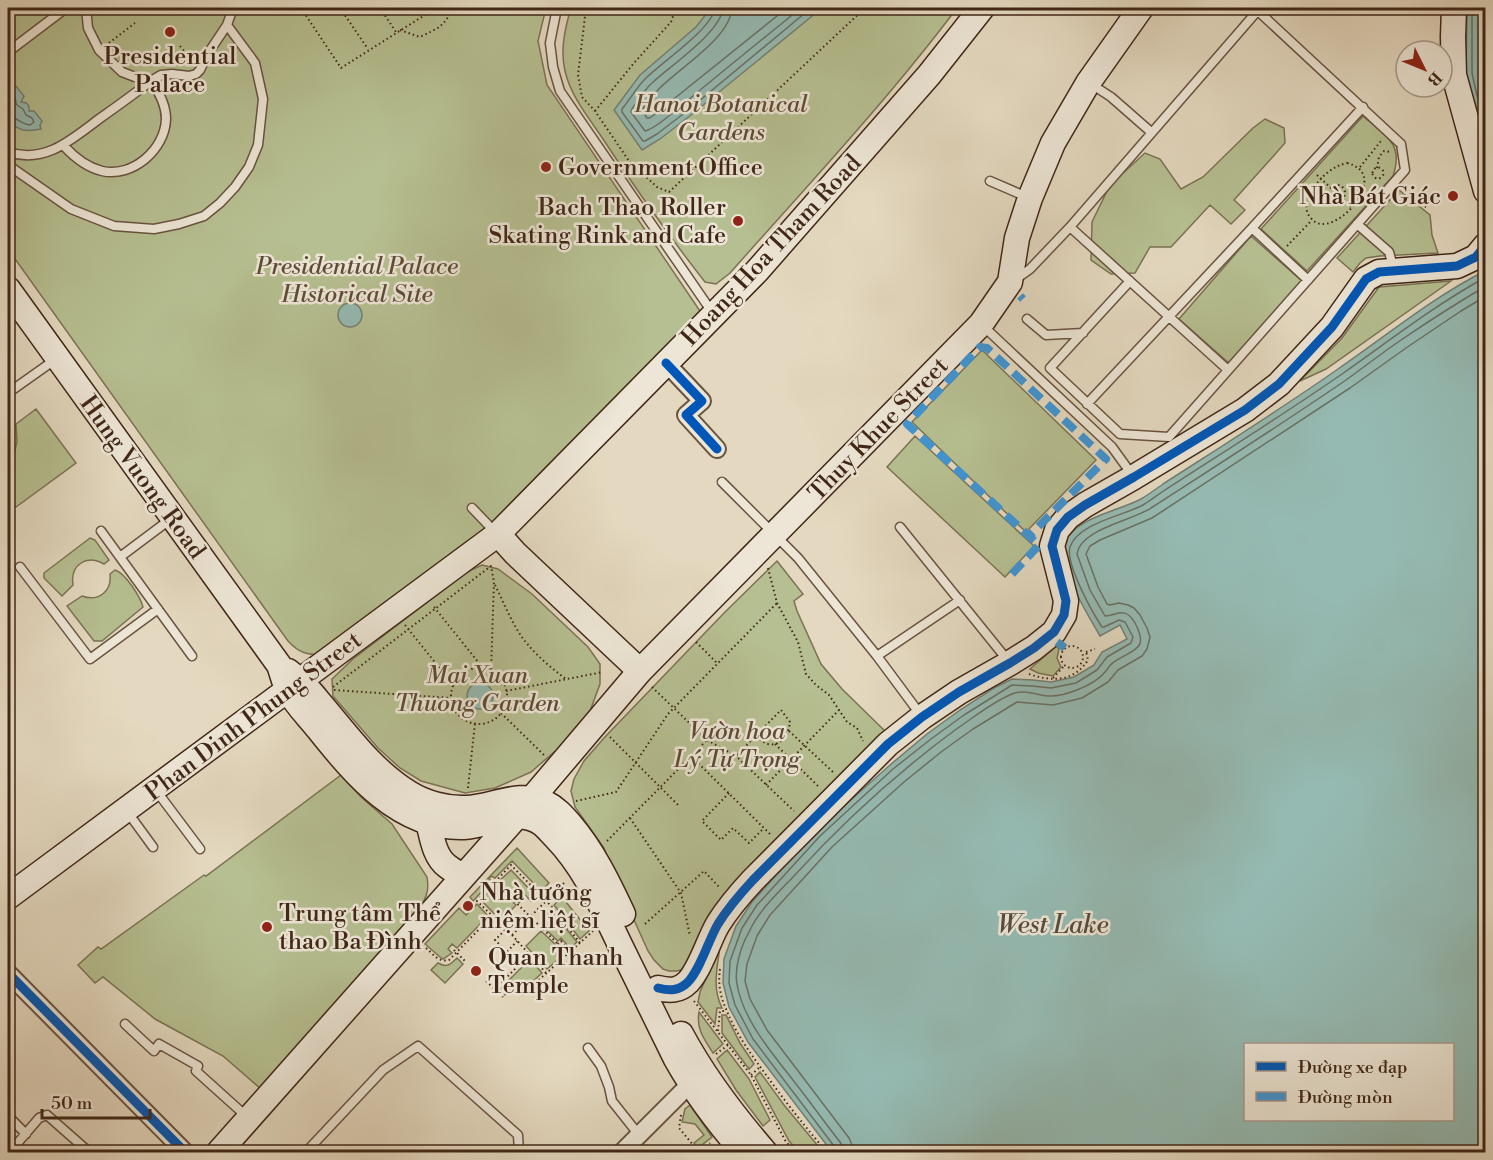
<svg xmlns="http://www.w3.org/2000/svg" width="1493" height="1160" font-family="'Libre Bodoni',serif">
<style>
.green{fill:#b6bf91;stroke:#7b7254;stroke-width:1.5}
.water{fill:#95bab2;stroke:#737f74;stroke-width:1.5;fill-rule:evenodd}
.lines{fill:none;stroke-linecap:round;stroke-linejoin:round}
.shore{stroke:#6a7064;stroke-width:1.5}
.lane-casing{stroke:#695341;stroke-width:11}
.street-casing{stroke:#695341;stroke-width:20}
.secondary-casing{stroke:#402617;stroke-width:27}
.path{stroke:#402617;stroke-width:2;stroke-dasharray:1.5 3;stroke-linecap:butt}
.lane{stroke:#ede6d6;stroke-width:8}
.street{stroke:#ede6d6;stroke-width:16}
.secondary{stroke:#ede6d6;stroke-width:24}
.quiet{stroke:#3f95d4;stroke-width:8;stroke-dasharray:15 8;stroke-linecap:butt}
.cycleway-casing{stroke:#ede6d6;stroke-width:13}
.cycleway{stroke:#0057b8;stroke-width:9}
.poi-dot{fill:#8f2418;stroke:#ede6d6;stroke-width:2}
.labels{text-anchor:middle;stroke-width:5;stroke-linejoin:round;paint-order:stroke}
.poi-label{font-size:24px;fill:#402617;stroke:#ede6d6;text-anchor:start}
.park-label{font-size:24px;font-style:italic;fill:#5e4c36;stroke:#ede6d6}
.street-label{font-size:24px;fill:#402617;stroke:#ede6d6}
.water-label{font-size:26px;font-style:italic;fill:#554b3e;stroke:#ede6d6}
</style>
<rect width="100%" height="100%" fill="#e4d9c0"/>
<filter id="stains"><feTurbulence type="fractalNoise" baseFrequency=".00333" numOctaves="4"/><feColorMatrix values="0 0 0 0 .2 0 0 0 0 .09 0 0 0 0 .02 0 0 0 .5 -.17"/></filter>
<radialGradient id="worn" r=".72"><stop offset=".6" stop-color="#630" stop-opacity="0"/><stop offset="1" stop-color="#630" stop-opacity=".3"/></radialGradient>
<path class="green" d="M8 8H546L538 41 547 85 702 314 498 525 324 655C307 655 299 653 288 641L8 249Z
M571 8H957C887 101 807 186 730 273L716 284 705 282C669 236 635 188 603 139 589 118 571 97 565 71 560 50 565 28 571 8Z
M1363 116C1386 136 1404 143 1393 176L1307 271 1261 229Z
M1265 119 1284 128 1285 143 1234 200 1245 210 1231 224 1210 205 1171 247H1150L1135 273 1111 274 1091 260 1092 222 1110 185 1145 153 1160 159 1181 189 1203 177 1253 128Z
M1399 190 1430 215 1432 235 1438 253 1380 256 1366 258 1360 263 1353 272 1337 258Z
M1251 236 1303 282 1230 364 1179 319Z
M1451 281 1326 369 1300 381 1342 338 1379 287Z
M982 350 1096 460 1026 532 912 422Z
M36 409 76 463 16 507 8 497V470L13 458 17 442 16 424Z
M915 436 1034 546 1005 577 887 467Z
M90 538 95 540 109 560 104 564C86 554 70 565 73 585L62 596 44 578V573Z
M777 561 803 594 794 601 797 611 821 664 842 689 886 732 684 969 677 971H669L663 969 654 960 648 951 612 871 604 848 575 807 571 791 574 779 584 761 604 738 725 612Z
M482 565 498 569 532 594 588 647 600 664V684L590 711 560 747 531 772 495 788 465 793 421 781 400 768 378 748 333 696 332 679 353 659 467 572Z
M115 570C125 573 140 596 143 607L102 641H94L67 606 82 596C98 602 112 592 110 574Z
M1056 646 1059 649 1057 658 1061 667 1053 676 1038 673 1030 669Z
M341 775 361 797 392 824 427 877C429 889 427 895 422 905L261 1089 223 1056 155 1019 103 977 95 983 78 965 98 947 101 949 204 875 206 876Z
M517 848 549 883 541 891 512 861 495 878 491 876 489 879 492 881 473 901 470 897Z
M511 870 536 896 531 901 526 896 519 903 498 882Z
M495 885 516 905 501 921 481 900Z
M562 897 589 931 580 939 554 905Z
M477 904 488 916 457 948 452 944 448 949 452 953 443 959 440 957 425 944 459 908 466 915Z
M551 910 577 942 570 948 561 938 558 941 544 928 551 921 546 915Z
M541 931 555 944 551 948 560 958 547 969 526 946Z
M720 947C717 968 712 988 722 1008H717L715 1024 698 1002 700 992Z
M457 958 463 964 445 983 431 970 438 963C447 968 450 965 457 958Z
M530 959 542 973 520 993 514 987 505 995 500 989Z
M699 1012 723 1044 713 1053C704 1039 696 1029 699 1012Z
M722 1015H726L740 1043 754 1064 749 1069 722 1033Z
M727 1050 749 1079 770 1120 763 1126 736 1090 717 1059Z
M760 1072 784 1105 823 1152H799L789 1141 755 1077Z
M690 1105 712 1137 698 1148 694 1143 704 1135 695 1124 682 1122 685 1109Z"/>
<path class="water" d="M711 8H820L811 17 691 115 660 139 642 150 614 110 640 75 696 27Z
M1467 8H1485V131L1472 98 1466 73Z
M8 85 12 87 16 86 24 96 21 102C27 102 30 105 29 111H34L42 121 40 125 41 129C26 132 18 131 8 120Z
M1485 271V1152H832L748 1042 729 1007 723 983 724 959 736 926 752 902 816 831 890 765 927 734 960 710 994 688 1012 679 1033 680 1051 682 1074 677 1094 665 1102 652 1127 639 1120 625 1100 636C1089 617 1057 565 1064 544 1073 518 1119 511 1141 499 1148 495 1156 489 1163 484 1222 446 1281 409 1338 369 1386 336 1433 297 1485 271ZM1246 1044H1452V1120H1246Z
M338 315a12 12 0 1 1 24 0a12 12 0 1 1-24 0Z
M467 696a13 13 0 1 1 26 0a13 13 0 1 1-26 0Z"/>
<g class="lines">
<path class="shore" d="M715 8C712 29 662 62 645 79 637 87 630 99 622 109V112L643 141H645L657 134 687 111 811 8
M723 8C721 32 670 66 652 83 644 90 638 100 632 109L631 112 645 131C656 129 683 104 693 96 729 66 765 37 801 8
M732 8C730 39 677 69 657 91 651 96 647 103 642 110L647 118H650L787 8
M1472 8V73L1477 96 1486 115
M1480 8 1479 72 1486 96
M8 92C19 96 13 96 17 105L23 109 26 115 32 118 34 122 30 125C21 124 15 116 8 116
M836 1152 834 1146 753 1039 735 1005 729 983 730 961 742 928 757 905 820 836 893 769 931 739 964 715 1012 685 1032 686 1051 688 1076 683 1097 670 1107 657 1131 643 1133 637 1125 622 1119 620 1104 627H1102C1092 612 1065 563 1070 547 1078 523 1123 516 1143 505 1150 501 1156 496 1162 492 1222 453 1283 415 1342 374 1389 341 1435 305 1486 277
M843 1152V1147L840 1142C825 1123 811 1103 796 1084 774 1055 743 1021 737 984 734 968 741 946 749 932 759 910 778 893 794 876 843 822 897 773 955 730 973 718 992 702 1012 694 1023 689 1037 695 1048 696 1064 697 1095 685 1105 672 1108 669 1110 664 1114 662 1132 649 1150 651 1135 623 1125 606 1118 615 1105 616L1090 590 1077 554C1080 529 1132 521 1151 508 1216 466 1282 424 1346 380 1364 367 1382 353 1401 340 1429 321 1457 303 1486 286
M852 1152V1145L849 1138 767 1030 750 999 745 981 747 964 757 936 770 915 832 847 904 782 941 752 973 729 1017 702 1053 705 1082 698 1108 682 1118 670 1142 656 1147 649 1150 637 1147 628 1140 615 1134 608 1128 605 1119 603 1110 605 1107 604 1098 587 1086 554 1090 546 1100 540 1152 518 1350 388 1406 348 1461 311 1486 296"/>
<g class="lane-casing">
<path id="lane" d="M557 8 550 43 553 67 560 91 712 312
M8 52 66 8
M1091 84 1111 97 1151 132
M64 146C74 157 86 167 102 171 132 178 165 150 166 119 166 105 159 92 151 81L135 77 122 72 99 50 88 28 86 8
M8 152C45 164 71 140 99 119 116 107 134 94 151 81L161 75 172 74 189 76 196 74 200 70 207 55 227 25 233 8
M8 165 71 209 114 226 154 229 179 224 204 216 220 203 235 187 249 167 258 145 263 99 255 63 227 25
M990 181 1027 197
M1357 224 1389 252 1394 270
M1070 227 1228 370
M1252 228 1308 280
M1016 279 1030 269 1070 227 1260 8
M1130 281 1050 368 1120 434 1169 437 1405 170 1401 144 1258 11
M1027 319 1046 335 1083 333
M981 324 1112 447 1133 476
M8 393 56 359
M1087 404 1252 228 1363 107
M722 482 798 558 877 656 920 714
M472 508 497 534
M900 527 1009 662
M101 531 192 656
M120 557 172 518
M20 567 90 659 158 609
M877 656 960 600
M155 789 200 849
M126 810 153 847
M125 1024 154 1051 159 1044 198 1066 196 1071 246 1116
M588 1048 601 1066 609 1087 612 1101 639 1135
M8 1116 26 1134
M10 1152 39 1118 47 1115 89 1152
M306 1152 383 1070 418 1046 518 1135 519 1152"/>
</g>
<g class="street-casing">
<path id="street" d="M666 363 702 401 686 415 717 449
M8 973 185 1152
M622 1152 690 1084"/>
</g>
<g class="secondary-casing">
<path id="secondary" d="M1454 8 1453 37 1454 75 1486 191
M8 289 279 665C282 673 284 683 288 690 296 705 309 717 319 730 355 775 400 829 464 827 490 826 518 806 542 824 547 828 551 833 555 837 586 869 603 910 622 949 640 986 658 1023 676 1059 695 1093 718 1123 743 1152
M498 534 515 553 640 671
M288 671C305 683 313 695 326 710 351 740 375 772 409 793 425 803 447 809 466 808 493 807 519 790 546 803 556 808 563 816 570 824 593 851 608 882 623 914
M428 822C432 837 434 856 447 866 452 870 458 873 463 876
M8 897 498 534 757 271 929 75 982 8
M658 988C670 991 679 991 688 982 701 968 708 941 718 924 728 908 740 894 753 880L888 744 922 717 959 692 1010 663 1034 648 1054 632 1064 615 1066 601 1052 546 1057 530 1068 517 1085 505 1134 477 1245 410 1279 384 1332 327 1366 279 1379 272 1457 266 1476 257 1486 245
M681 1034C704 1077 733 1115 765 1152
M219 1152 517 816 640 671 981 324 1010 282 1017 238 1030 198 1053 143 1088 83 1141 8"/>
</g>
<path class="path" d="M301 8 341 68 436 8
M340 8 368 49
M380 8 396 32
M586 8 578 75 582 97 595 111 629 161 657 187 669 192 865 8
M400 30 420 37C436 29 447 26 451 8
M109 43 135 23
M180 46 188 56
M595 111 634 63 671 22 676 8
M1347 163C1388 173 1347 225 1322 224 1317 224 1313 221 1310 217 1299 204 1316 182 1327 173 1333 168 1339 165 1347 163Z
M1360 167 1381 141
M1372.5 173a5.5 5.5 0 1 1 11 0a5.5 5.5 0 1 1-11 0Z
M1377 168 1379 157 1384 151 1390 152
M1317 175 1331 188
M1329 193a8 8 0 1 1 16 0a8 8 0 1 1-16 0Z
M1405 188 1428 209
M1343 200 1352 208
M1287 246 1312 220
M768 568 777 603 798 642 806 674 816 685 829 695 847 722 857 728 863 741
M495 585C504 603 512 624 524 640 536 655 551 668 566 679
M434 607 483 668
M405 625 454 686
M696 642 718 664
M1061 657a11 11 0 1 1 22 0a11 11 0 1 1-22 0Z
M1086 652 1095 649
M451 696a28 28 0 1 1 56 0a28 28 0 1 1-56 0Z
M1029 674C1052 682 1074 682 1088 660L1086 651
M1053 678 1065 665
M333 687 491 566 494 582 491 671
M652 687 707 740 736 756 794 811
M334 690 451 698
M506 691 603 672
M501 713 544 755
M789 731 833 772
M610 737 680 807
M775 744 818 786
M737 755 781 710 790 722C789 733 782 747 768 744 764 743 760 739 756 736
M692 757 771 835
M766 785 839 710
M468 788 475 723
M729 793 702 821 721 840 733 828 749 843 764 828
M576 801 616 792 668 714 777 603
M630 818 681 893 690 936
M607 841 707 740
M495 882 558 944
M645 924 704 871 720 888
M505 930 495 940 507 952 517 941
M512 935 565 882
M426 948C433 954 439 963 449 960L492 916
M454 950 466 962
M563 957 554 948 561 941 571 951
M720 969C718 983 720 996 726 1009 735 1032 750 1053 764 1072 784 1100 805 1127 827 1152
M546 973 512 935 477 901 511 865 552 907 580 943
M486 981 503 997
M495 989 529 955
M522 995 593 931
M694 1001 751 1075 786 1142 796 1152
M718 1031 720 1011H726
M716 1054 728 1045
M751 1075 760 1067
M681 1115 679 1128 699 1152
M699 1152 710 1143"/>
<use href="#lane" class="lane"/>
<use href="#street" class="street"/>
<use href="#secondary" class="secondary"/>
<path class="quiet" d="M1020 296 1023 299
M1012 574 1039 545 1029 536 907 424 980 347 987 348 1106 459 1029 536
M1057 642 1065 648"/>
<g class="cycleway-casing">
<path id="cycleway" d="M666 363 702 401 686 415 717 449
M8 973 185 1152
M658 988C670 991 679 991 688 982 701 968 708 941 718 924 728 908 740 894 753 880L888 744 922 717 959 692 1010 663 1034 648 1054 632 1064 615 1066 601 1052 546 1057 530 1068 517 1085 505 1134 477 1245 410 1279 384 1332 327 1366 279 1379 272 1457 266 1476 257 1486 245"/>
</g>
<use href="#cycleway" class="cycleway"/>
</g>
<g class="poi-dot">
<circle cx="170" cy="32" r="6"/>
<circle cx="546" cy="167" r="6"/>
<circle cx="1453" cy="196" r="6"/>
<circle cx="738" cy="221" r="6"/>
<circle cx="468" cy="906" r="6"/>
<circle cx="267" cy="927" r="6"/>
<circle cx="476" cy="971" r="6"/>
</g>
<g class="labels">
<g class="poi-label">
<text x="170" y="64" text-anchor="middle">Presidential<tspan x="170" dy="28">Palace</tspan></text>
<text x="558" y="175">Government Office</text>
<text x="1441" y="204" text-anchor="end">Nhà Bát Giác</text>
<text x="726" y="215" text-anchor="end">Bach Thao Roller<tspan x="726" dy="28">Skating Rink and Cafe</tspan></text>
<text x="480" y="900">Nhà tưởng<tspan x="480" dy="28">niệm liệt sĩ</tspan></text>
<text x="279" y="921">Trung tâm Thể<tspan x="279" dy="28">thao Ba Đình</tspan></text>
<text x="488" y="965">Quan Thanh<tspan x="488" dy="28">Temple</tspan></text>
</g>
<g class="park-label">
<text x="721" y="112">Hanoi Botanical<tspan x="721" dy="28">Gardens</tspan></text>
<text x="357" y="274">Presidential Palace<tspan x="357" dy="28">Historical Site</tspan></text>
<text x="477" y="683">Mai Xuan<tspan x="477" dy="28">Thuong Garden</tspan></text>
<text x="737" y="739">Vườn hoa<tspan x="737" dy="28">Lý Tự Trọng</tspan></text>
</g>
<g class="street-label">
<text transform="translate(771 250) rotate(-47)" y="8">Hoang Hoa Tham Road</text>
<text transform="translate(878 429) rotate(-46)" y="8">Thuy Khue Street</text>
<text transform="translate(143 477) rotate(54)" y="8">Hung Vuong Road</text>
<text transform="translate(253 716) rotate(-37)" y="8">Phan Dinh Phung Street</text>
</g>
<g class="water-label">
<text x="1053" y="933">West Lake</text>
</g>
</g>
<rect width="1493" height="1160" fill="none" stroke="#e4d9c0" stroke-width="30"/>
<rect x="9" y="9" width="1475" height="1142" fill="none" stroke="#402617" stroke-width="3"/>
<rect x="15" y="15" width="1463" height="1130" fill="none" stroke="#402617" stroke-width="1.5"/>
<rect x="1244" y="1043" width="210" height="78" fill="#ede6d6" stroke="#a8998a" stroke-width="1.5"/>
<rect x="1256" y="1062" width="30" height="9" fill="#0057b8" stroke="#a8998a" stroke-width="1.5"/>
<text x="1298" y="1073" font-size="18" fill="#402617">Đường xe đạp</text>
<rect x="1256" y="1092" width="30" height="9" fill="#3f95d4" stroke="#a8998a" stroke-width="1.5"/>
<text x="1298" y="1103" font-size="18" fill="#402617">Đường mòn</text>
<g transform="translate(1424 69) rotate(133)"><circle r="28" fill="#ede6d6" stroke="#a8998a" stroke-width="1.5"/>
<path d="M0-4.5L10 22L0 15L-10 22Z" fill="#8f2418"/>
<text y="-9" font-size="16" font-weight="bold" text-anchor="middle" fill="#402617">B</text>
</g>
<path d="M42 1109v9h108v-9" fill="none" stroke="#402617" stroke-width="3"/>
<text x="51" y="1109" font-size="18" fill="#402617" stroke="#ede6d6" stroke-width="4.5" paint-order="stroke">50 m</text>
<rect width="100%" height="100%" filter="url(#stains)"/>
<rect width="100%" height="100%" fill="url(#worn)"/>
</svg>
